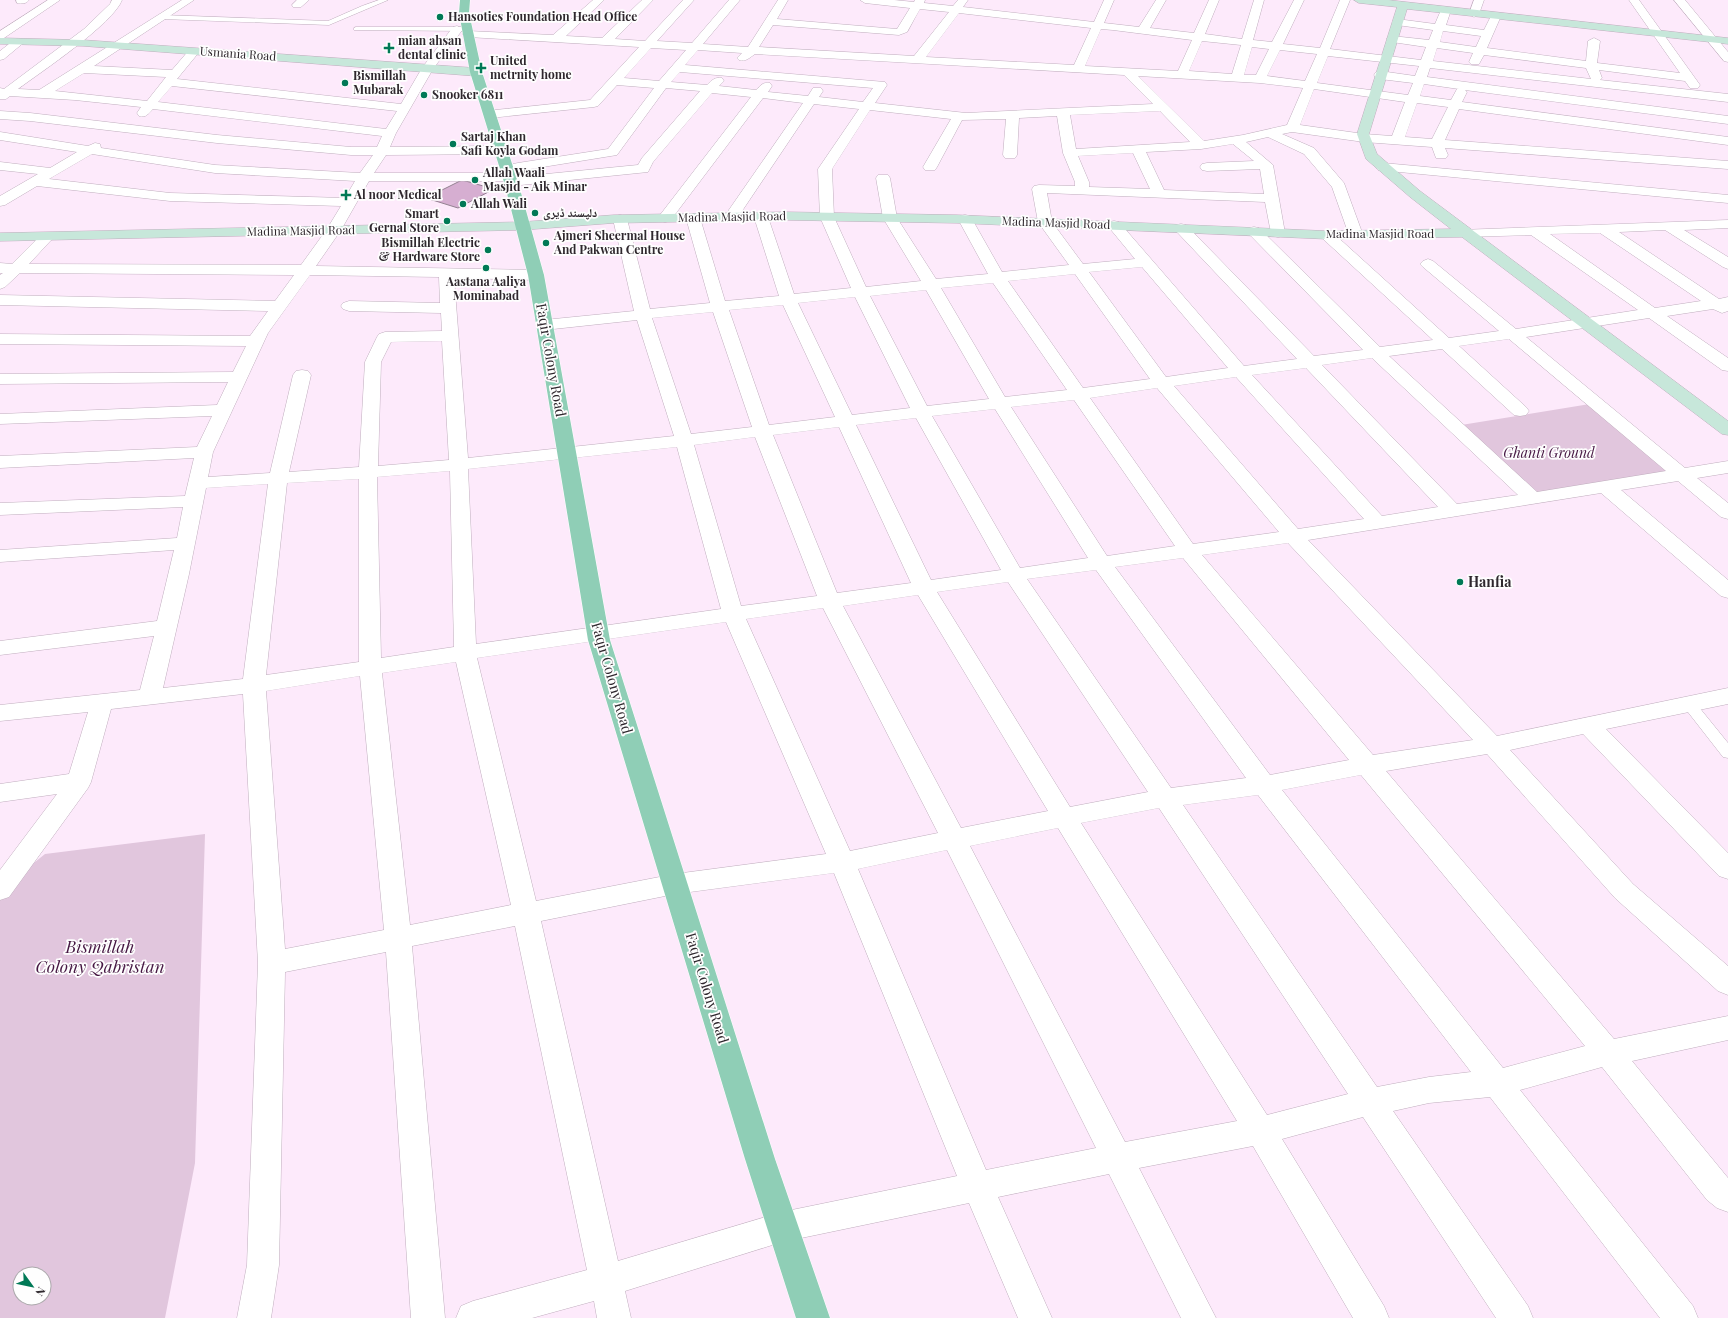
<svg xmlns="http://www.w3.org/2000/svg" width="1728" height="1318" font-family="'Playfair Display','Noto Naskh Arabic',serif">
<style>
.green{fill:#e1c6dd;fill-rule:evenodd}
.building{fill:#d6aed1;stroke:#938291}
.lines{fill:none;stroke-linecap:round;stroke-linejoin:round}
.lane-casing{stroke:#c0aebe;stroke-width:1}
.street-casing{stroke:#c0aebe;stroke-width:1}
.secondary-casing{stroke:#c0aebe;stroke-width:1}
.primary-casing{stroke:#fff;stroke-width:1}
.lane{fill:#fff;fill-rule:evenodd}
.street{fill:#fff;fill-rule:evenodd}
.secondary{fill:#c7e7da;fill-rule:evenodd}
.primary{fill:#8fceb6;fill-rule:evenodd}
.poi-dot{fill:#007956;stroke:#fefefe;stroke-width:1.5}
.labels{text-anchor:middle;stroke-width:3.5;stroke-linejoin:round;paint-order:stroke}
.far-poi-label{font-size:12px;font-weight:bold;fill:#2f282e;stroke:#fefefe;text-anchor:start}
.far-street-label{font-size:12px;fill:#2f282e;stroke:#fefefe}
.street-label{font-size:14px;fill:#2f282e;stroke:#fefefe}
.park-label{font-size:14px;font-style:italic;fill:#461743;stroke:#fefefe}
.poi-label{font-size:14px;font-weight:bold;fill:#2f282e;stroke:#fefefe;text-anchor:start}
.near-park-label{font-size:17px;font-style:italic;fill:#461743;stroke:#fefefe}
</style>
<rect width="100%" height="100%" fill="#fdeafb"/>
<path class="green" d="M1596 403 1682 474 1534 499 1455 426Z
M205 834 195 1163 165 1318H0V890L45 854ZM20 1274H44V1298H20Z"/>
<path class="building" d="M462 180 494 189 458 208 426 198Z"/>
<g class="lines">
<g class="lane-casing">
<path id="lane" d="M379 0H388L329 25 162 19 159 17 162 15 328 21 362 6Z
M356 27H467L470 29 467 31 354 30V28Z
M1689 699 1694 701 1728 743V758L1723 757 1684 707 1682 704 1684 701Z"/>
</g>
<g class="street-casing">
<path id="street" d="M16 0H29C26 4 22 4 17 3Z
M48 0H60L4 38 0 39V31Z
M112 0H122C113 24 41 72 18 89L39 90 182 0H194L94 66 172 70 190 49H198L200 51 177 79 401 104 422 68 453 27 457 26 463 29 433 69 396 133 390 147 501 146 506 147 508 150 506 153 501 154 386 155 374 173H509L514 174 516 177 638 165 642 158 700 91 666 88 617 155 518 171 513 170 511 167 513 164 518 163 608 149 654 88 617 85 598 106 594 107 490 118 486 117 484 114 486 111 590 100 639 47 468 37 462 34 468 31 553 35 593 0H604L566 36 602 38 642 0H653L615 39 645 41 683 0H694L657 41 692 43 729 0H740L703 44 748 47 778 0H788L777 19 897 29 910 8 865 3 860 0H894L914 2 915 0H925L924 3 953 6 958 0H968L963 7 1094 22 1104 0H1114L1104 23 1139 27 1156 0H1166L1150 28 1194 33 1209 0H1219L1205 34 1242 39 1254 0H1264L1253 40 1272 42 1294 0H1304L1283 44 1320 48 1340 0H1350L1330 49 1421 60 1426 47 1392 42 1386 39 1392 36 1429 40 1433 30 1397 25 1392 22 1397 19 1435 24 1441 10 1446 7 1451 10 1446 25 1484 30 1492 14H1500L1501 16 1487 48 1586 61 1588 41 1594 38 1600 41 1597 63 1680 73 1629 0H1639L1700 85 1698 88H1690L1685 81 1599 70 1602 78 1600 80 1728 94V102L1430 68 1427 77 1728 116V124L1465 90 1467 92 1462 102 1728 137V145L1459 109 1445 140 1728 161V169L1445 148 1448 155 1446 158H1436L1432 147 1364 142 1292 132 1282 134 1314 148 1344 183 1363 235 1361 238 1356 239 1351 238 1349 235 1332 187 1304 154 1268 137 1246 142 1273 165 1285 233 1283 236 1278 237 1273 236 1271 233 1265 202 1047 193 1052 222 1083 264 1135 259 1107 225 1109 222 1114 221 1119 222 1244 366 1297 359 1176 231 1174 228 1176 225 1181 224 1186 225 1314 356 1363 350 1249 234 1247 231 1249 228 1254 227 1259 228 1380 347 1433 340 1322 238 1320 235 1322 232 1327 231 1332 232 1449 338 1499 331 1423 267 1420 264 1423 261 1428 259 1433 261 1516 329 1638 310 1531 235 1465 237 1460 236 1458 233 1460 230 1728 220V228L1684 230 1728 257V269L1723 267 1665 230 1619 232 1719 299 1728 297V311L1722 313 1713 309 1667 316 1728 358V371L1722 370 1649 318 1526 337 1685 468 1728 461V473L1697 478 1728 503V519L1721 517 1678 481 1621 490 1728 580V598L1721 596 1601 493 1308 540 1497 736 1728 688V704L1606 729 1728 853V879L1719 876 1583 734 1510 750 1633 884 1728 966V995L1718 991 1615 898 1487 754 1386 771 1614 1039 1728 1016V1040L1632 1061 1728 1178V1212L1717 1208 1707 1200 1602 1067 1520 1090 1693 1306 1698 1318H1660L1490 1097 1429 1103 1393 1111 1528 1306 1533 1318H1496L1363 1117 1282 1139 1384 1306 1389 1318H1353L1253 1146 1139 1168 1216 1318H1181L1109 1174 998 1197 1052 1318H1018L969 1203 782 1242 625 1291 631 1318H597L594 1301 532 1318H456L461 1306 473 1301 587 1270 515 926 412 946 445 1318H411L386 952 285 972 279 1265 271 1318H237L247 1265 258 963 243 694 111 709 91 782 88 788 9 897 0 900V870L57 794 0 802V784L69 774 88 712 0 721V705L140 690 154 636 0 655V641L157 621 174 550 0 562V550L177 538 183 507 0 515V503L185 496 194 458 0 468V456L197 447 212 416 0 424V414L217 405 228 382 0 384V374L233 372 246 346 0 344V334L250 336 268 311 0 305V295L275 301 294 275 20 273 5 287 0 289V275L3 273H0V263L12 264 42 234 47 233 52 234 54 237 29 264 301 265 327 229 341 206 170 201 37 186 5 205 0 206V196L38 174 0 170V162L50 168 77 152 0 140V132L88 146 95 143 100 144 101 148 215 165 360 173 373 155H351L217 143 30 121 0 119V111L30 113 217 135 351 147H377L382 136 153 109C148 114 146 118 139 116L137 113 141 107 75 100 10 96 6 99H0V88L4 89 84 29 110 4ZM920 9 949 12 914 56 759 47 773 25 899 35 907 32ZM959 13 1091 28 1074 65 926 57ZM1101 29 1113 30 1192 40 1178 71 1085 66ZM1443 31 1481 36 1476 47 1440 42ZM1202 41 1241 45 1232 74 1189 71ZM1252 47 1269 49 1256 75H1244ZM651 48 686 50 659 81 624 78ZM1437 48 1473 53 1469 62 1471 64H1479L1484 55 1586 68 1591 79 1433 61ZM698 50 742 53 737 58 739 60C746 62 749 58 755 54L1124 75 1153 104 966 113 875 103 887 85 885 82 685 65ZM1280 50 1317 54 1305 81 1267 76ZM1328 56 1419 66 1415 76 1380 71 1376 72 1374 75 1376 78 1380 79 1413 83 1408 95 1317 83ZM680 72 873 88 863 102 819 97 823 91 821 88H813L808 96 768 92 772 86 770 83C763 82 761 85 756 90L719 86 724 81 722 78C715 77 712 80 707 85L671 82ZM84 73 166 77 147 101 55 91ZM1138 76 1260 83 1303 88 1287 125 1243 135 1204 141ZM1424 84 1459 89H1457L1451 100 1420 96ZM172 86 397 111 386 129 158 102ZM1314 89 1405 102 1392 136 1364 134 1300 125ZM712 93 751 97 660 215 658 218 660 221 665 222 670 221 763 98 803 103 724 217 726 220 731 221 736 220 814 104 859 109 818 169 820 217 851 288 794 294 768 217 766 214 761 213 756 214 754 217 779 296 725 301 700 218 698 215 693 214 688 215 686 218 710 303 650 309 627 219 625 216 620 215 615 216 613 219 634 311 544 320 538 322 536 325 538 328 544 330 637 320 674 436 468 458 454 278 536 280 541 278 544 275 541 272 536 270 316 266 341 230 369 181H505L506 185 511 186 648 172 653 162ZM1417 103 1448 107 1432 139 1405 137ZM870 110 951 119 923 167 925 170H935L937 167 962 120 1006 119 1003 155 1005 158H1015L1017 155 1019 118 1057 116 1063 153 1075 182V186L1039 185 1034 186 1032 189 1038 222 1069 265 1002 272 972 219 970 216 965 215 960 216 958 219 988 274 936 279 897 218 890 178 888 175H878L876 178 883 218 921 281 866 287 834 217 832 169ZM1160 111 1190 142 1076 149 1070 115ZM1233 144 1254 161 1207 163 1202 164 1200 167 1202 170 1207 171 1260 169 1264 194 1164 190 1146 152 1201 149ZM1133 153 1150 189 1089 187V182L1078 156ZM92 154 215 173 355 181 345 198 170 193 49 179ZM1600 233 1701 301 1655 308 1550 234ZM1142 267 1228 368 1166 377 1089 272ZM1075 274 1150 379 1083 388 1008 281ZM310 275 439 277 440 303 349 301 343 303 341 306 343 309 349 311 441 313 442 331 385 332 379 334 377 337 365 362 359 467 289 472 311 375 308 371 302 370 296 371 293 375 270 473 208 477 213 452 268 333ZM993 283 1067 390 1005 397 941 288ZM926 290 989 399 927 406 870 296ZM855 297 910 408 852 415 798 303ZM783 305 835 417 769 425 729 310ZM713 312 752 427 691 434 652 318ZM1509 339 1666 471 1537 492 1389 356 1442 349 1514 415 1520 416 1526 415 1529 411 1526 407 1459 346ZM442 341 449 460 378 466 381 362 391 342ZM1372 358 1518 495 1457 504 1322 365ZM1306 368 1438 507 1382 516 1252 375ZM1236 377 1364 519 1298 529 1174 386ZM1157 388 1279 532 1193 544 1090 398ZM1074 400 1175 546 1107 556 1011 407ZM995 409 1088 558 1020 568 932 416ZM916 418 1001 570 931 580 856 425ZM839 427 911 583 837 593 773 435ZM755 437 817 596 741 606 694 445ZM677 447 721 609 476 644 468 469ZM450 471 454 647 381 658 377 477ZM359 479V662L266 675 287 483ZM268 484 243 679 163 688 189 574 206 488ZM1288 543 1473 740 1373 755 1202 555ZM1183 558 1349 760 1270 775 1115 567ZM1096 570 1246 778 1171 788 1027 579ZM1008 582 1148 792 1070 807 937 592ZM918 595 1048 811 961 828 843 606ZM823 608 938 833 850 851 746 619ZM726 622 826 854 675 874 536 901 477 658ZM456 662 511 905 410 925 382 673ZM360 676 384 930 285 949 266 691ZM1361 775 1585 1046 1503 1068 1282 790ZM1258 795 1471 1072 1429 1077 1377 1087 1183 805ZM1159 808 1348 1094 1267 1115 1081 823ZM1058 828 1237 1121 1125 1142 970 846ZM947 850 1096 1148 986 1170 858 869ZM834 873 957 1176 782 1212 618 1261 541 921 675 894Z
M297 0H309L301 7H293L292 5Z
M1474 0H1484L1479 14 1474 17 1469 14Z
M1674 0H1685L1728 52V62L1724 61Z
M18 39 22 40 24 42 22 44 4 59 0 60V51L14 40Z
M1383 163 1728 195V203L1378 170 1376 167 1378 164Z"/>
</g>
<g class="secondary-casing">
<path id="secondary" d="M1354 0H1388L1728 38V44L1407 9 1369 134 1377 154 1420 191 1728 421V435L1722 434 1462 237 1327 239 957 223 785 220 614 223 522 230 0 241V233L522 222 614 215 785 212 957 215 1327 231 1451 229 1410 197 1366 159 1357 134 1397 7 1359 3Z
M0 38 83 40 476 68 480 69 482 72 480 75 476 76 83 46 0 44Z"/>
</g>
<g class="primary-casing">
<path id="primary" d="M460 0H470L469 13 482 72 518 182 544 275 610 640 775 1159 830 1318H796L745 1159 588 640 528 275 504 182 470 72 459 13Z"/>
</g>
<use href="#lane" class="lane"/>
<use href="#street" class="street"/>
<use href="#secondary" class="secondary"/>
<use href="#primary" class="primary"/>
</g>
<g class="poi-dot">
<circle cx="440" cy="17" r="4"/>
<path d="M387 42h4v4h4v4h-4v4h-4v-4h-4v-4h4z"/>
<path d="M479 62h4v4h4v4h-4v4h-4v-4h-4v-4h4z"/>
<circle cx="345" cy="83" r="4"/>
<circle cx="424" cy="95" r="4"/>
<circle cx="453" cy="144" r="4"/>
<circle cx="475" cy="180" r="4"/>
<path d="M344 189h4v4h4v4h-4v4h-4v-4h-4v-4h4z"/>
<circle cx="463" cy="204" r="4"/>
<circle cx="535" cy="213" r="4"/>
<circle cx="447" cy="221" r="4"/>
<circle cx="546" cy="243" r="4"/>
<circle cx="488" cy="250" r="4"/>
<circle cx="486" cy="268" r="4"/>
<circle cx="1460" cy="582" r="4"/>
</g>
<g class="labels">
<g class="far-poi-label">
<text x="448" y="21">Hansoties Foundation Head Office</text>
<text x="398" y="45">mian ahsan<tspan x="398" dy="14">dental clinic</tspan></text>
<text x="490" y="65">United<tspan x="490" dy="14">metrnity home</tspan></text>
<text x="353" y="80">Bismillah<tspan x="353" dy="14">Mubarak</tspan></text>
<text x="432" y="99">Snooker 6811</text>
<text x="461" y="141">Sartaj Khan<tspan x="461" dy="14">Safi Koyla Godam</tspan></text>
<text x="483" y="177">Allah Waali<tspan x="483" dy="14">Masjid - Aik Minar</tspan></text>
<text x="354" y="199">Al noor Medical</text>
<text x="471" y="208">Allah Wali</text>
<text x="543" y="217">دلپسند ڈیری</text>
<text x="439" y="218" text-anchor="end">Smart<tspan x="439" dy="14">Gernal Store</tspan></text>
<text x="554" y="240">Ajmeri Sheermal House<tspan x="554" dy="14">And Pakwan Centre</tspan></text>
<text x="480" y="247" text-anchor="end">Bismillah Electric<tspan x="480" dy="14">&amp; Hardware Store</tspan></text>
<text x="486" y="286" text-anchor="middle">Aastana Aaliya<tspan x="486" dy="14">Mominabad</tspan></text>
</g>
<g class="far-street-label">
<text transform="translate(238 54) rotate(4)" y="4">Usmania Road</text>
<text transform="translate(732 217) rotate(-1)" y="4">Madina Masjid Road</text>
<text transform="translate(1056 223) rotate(2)" y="4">Madina Masjid Road</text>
<text transform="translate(301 231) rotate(-1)" y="4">Madina Masjid Road</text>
<text x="1380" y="238">Madina Masjid Road</text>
</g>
<g class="street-label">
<text transform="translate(551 360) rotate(80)" y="5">Faqir Colony Road</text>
<text transform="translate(612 678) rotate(74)" y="5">Faqir Colony Road</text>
<text transform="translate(707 988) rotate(73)" y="5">Faqir Colony Road</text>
</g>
<g class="park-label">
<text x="1549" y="458">Ghanti Ground</text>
</g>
<g class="poi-label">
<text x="1468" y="587">Hanfia</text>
</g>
<g class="near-park-label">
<text x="100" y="953">Bismillah<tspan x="100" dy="20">Colony Qabristan</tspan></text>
</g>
</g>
<g transform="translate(32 1286) rotate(123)"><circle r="19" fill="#fefefe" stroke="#aba8ab"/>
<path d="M0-3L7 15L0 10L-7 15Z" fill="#007956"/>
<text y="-6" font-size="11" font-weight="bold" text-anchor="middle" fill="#2f282e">N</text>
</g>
</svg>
